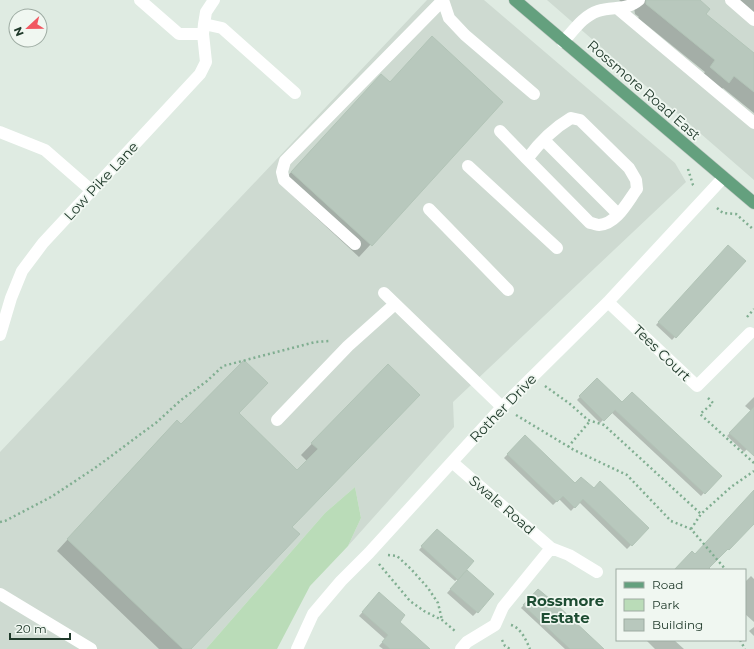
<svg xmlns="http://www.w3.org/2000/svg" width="754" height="649" font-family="Montserrat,sans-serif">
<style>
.built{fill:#cedad1}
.green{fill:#badcb8}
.shadow{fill:#0003}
.building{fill:#b8c8bd;stroke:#b2c4b7}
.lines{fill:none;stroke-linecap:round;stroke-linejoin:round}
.major-casing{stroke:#c1c8c4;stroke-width:13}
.path{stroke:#80ae91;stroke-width:2.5;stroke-dasharray:2 3;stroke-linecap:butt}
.minor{stroke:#fff;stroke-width:12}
.major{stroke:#64a07e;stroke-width:12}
.labels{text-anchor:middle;stroke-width:3.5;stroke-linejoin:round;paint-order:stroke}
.street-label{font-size:14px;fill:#203a2b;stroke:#f0f7f1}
.neighbourhood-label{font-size:15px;font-weight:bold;fill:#1d4c32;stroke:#f0f7f1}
</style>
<rect width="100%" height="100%" fill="#dfebe2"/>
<path class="built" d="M427 0H484L675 163 686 182 453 402 454 427 348 546 361 518 355 487 325 513 206 649H0V452Z
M547 0H754V180Z"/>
<path class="green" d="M355 487 361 518 348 546 310 586 277 649H206L325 513Z"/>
<path class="shadow" d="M619 0H698L705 14 754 54V113L723 88 717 93 699 79 705 72 638 18 639 17 635 14 634 7 624 4Z
M735 0H754V16Z
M389 83 502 102 359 257 280 184 370 87Z
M728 247 744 262 672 340 656 325Z
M388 365 290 527 190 649H159L57 551 165 433 181 426 237 413 297 471 307 461 301 455Z
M597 379 622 403 720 476 701 496 611 412 600 423 577 400Z
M754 397V442L744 452 727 436 751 411 745 406Z
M525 436 575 485 593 490 648 528 627 549 579 502 571 511 559 499 553 505 504 458Z
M434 533 459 578 455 581 419 550Z
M751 576 754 579V622L745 614V582Z
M461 577 477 612 473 616 447 593Z
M538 590 602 649H565L521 608Z
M376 597 398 622 418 649H383L379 646 385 639 359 616Z
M754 627V636L749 631Z
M646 640H674L684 649H655Z"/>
<path class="building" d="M646 0H700L710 9 706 14 754 53V92L734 76 729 83 710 67 715 60 646 4Z
M432 36 503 102 372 246 291 172 381 74 390 82Z
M728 245 746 261 676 338 658 322Z
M244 360 268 383 239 413 297 470 318 449 311 443 388 364 420 395 292 527 300 534 191 649H183L67 539 177 420 181 424Z
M597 378 622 402 632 392 722 476 705 494 615 410 604 421 579 396Z
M754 407V456L729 433Z
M525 435 575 483 581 477 594 488 600 481 649 528 632 546 583 499 575 508 563 496 557 502 507 454Z
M754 490V524L729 550 728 549 709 568 711 570H674L692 551 695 554Z
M437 529 474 561 458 580 421 546Z
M467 570 494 594 478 613 450 589Z
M538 589 556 604 604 649H570L523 605Z
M379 592 405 615 400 622 430 649H390L382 642 388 635 362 612Z"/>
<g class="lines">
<g class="major-casing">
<path id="major" d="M515 0 754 203"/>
</g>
<path class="path" d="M688 169 693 185 695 187
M717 208 723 213 736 214 754 230
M747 317 754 309
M545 386 570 404 588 420 604 425 701 514
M708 398 713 403 700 414 754 463
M516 415 574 450 627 475 671 521 691 529 726 570
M568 447 590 421
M0 522 5 521 51 497 95 468 157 422 181 400 207 381 223 366 315 342 330 341
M691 529 701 514 731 487 754 471
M388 555 397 556 411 569 428 588 438 603 442 620
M379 564 410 601 424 611 442 620 455 631
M511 625C521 628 526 640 530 649
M502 640 505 646 510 649
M740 640 745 649"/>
<path class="minor" d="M140 0 179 34H203
M443 0 449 18 465 35 534 94
M731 0 754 20
M618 9 754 123
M204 24 222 28 295 93
M563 42C574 30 583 16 598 11 613 6 626 11 639 0
M500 131 527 159C539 143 554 128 571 118L580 120 629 168 636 180 637 189C628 201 617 224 599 225 597 225 593 223 590 223L527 159
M0 132 45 150 92 191
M544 140 618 214
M468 166 557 248
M429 209 508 290
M355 244 284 180 282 172 285 161 443 0
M384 293 502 407
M608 302 697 386 750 333
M0 335 11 298 22 271 43 243 200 74 206 62 203 34 204 24 206 12 214 0
M277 420 348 346 395 304
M452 462 551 548 569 555 597 572
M0 594 91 649
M297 649 313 614 341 581 369 553 502 407 608 302 723 178
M461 649 467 642 495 625 503 607 551 548"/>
<use href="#major" class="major"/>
</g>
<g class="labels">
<g class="street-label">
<text transform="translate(644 90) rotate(41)" y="5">Rossmore Road East</text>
<text transform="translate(101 181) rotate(-47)" y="5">Low Pike Lane</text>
<text transform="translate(662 353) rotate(44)" y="5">Tees Court</text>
<text transform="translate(503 408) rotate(-46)" y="5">Rother Drive</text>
<text transform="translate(502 505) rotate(41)" y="5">Swale Road</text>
</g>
<g class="neighbourhood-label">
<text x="565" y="606">Rossmore<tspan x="565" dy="17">Estate</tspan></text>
</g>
</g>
<rect x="616" y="569" width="130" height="72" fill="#f0f7f1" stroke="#9daba2"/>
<rect x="624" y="582" width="20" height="6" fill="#64a07e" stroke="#9daba2"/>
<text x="652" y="589" font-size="12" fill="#203a2b">Road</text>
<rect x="624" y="599" width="20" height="12" fill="#badcb8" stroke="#9daba2"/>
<text x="652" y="609" font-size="12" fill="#203a2b">Park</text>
<rect x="624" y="619" width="20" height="12" fill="#b8c8bd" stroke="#9daba2"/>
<text x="652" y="629" font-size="12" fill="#203a2b">Building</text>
<g transform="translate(28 28) rotate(248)"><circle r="19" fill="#f0f7f1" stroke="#9daba2"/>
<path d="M0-3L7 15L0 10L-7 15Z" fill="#f15761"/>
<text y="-6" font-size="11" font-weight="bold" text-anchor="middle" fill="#203a2b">N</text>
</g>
<path d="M10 633v6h60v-6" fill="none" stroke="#203a2b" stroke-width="2"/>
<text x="16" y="633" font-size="12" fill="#203a2b" stroke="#f0f7f1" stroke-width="3" paint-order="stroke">20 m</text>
</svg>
